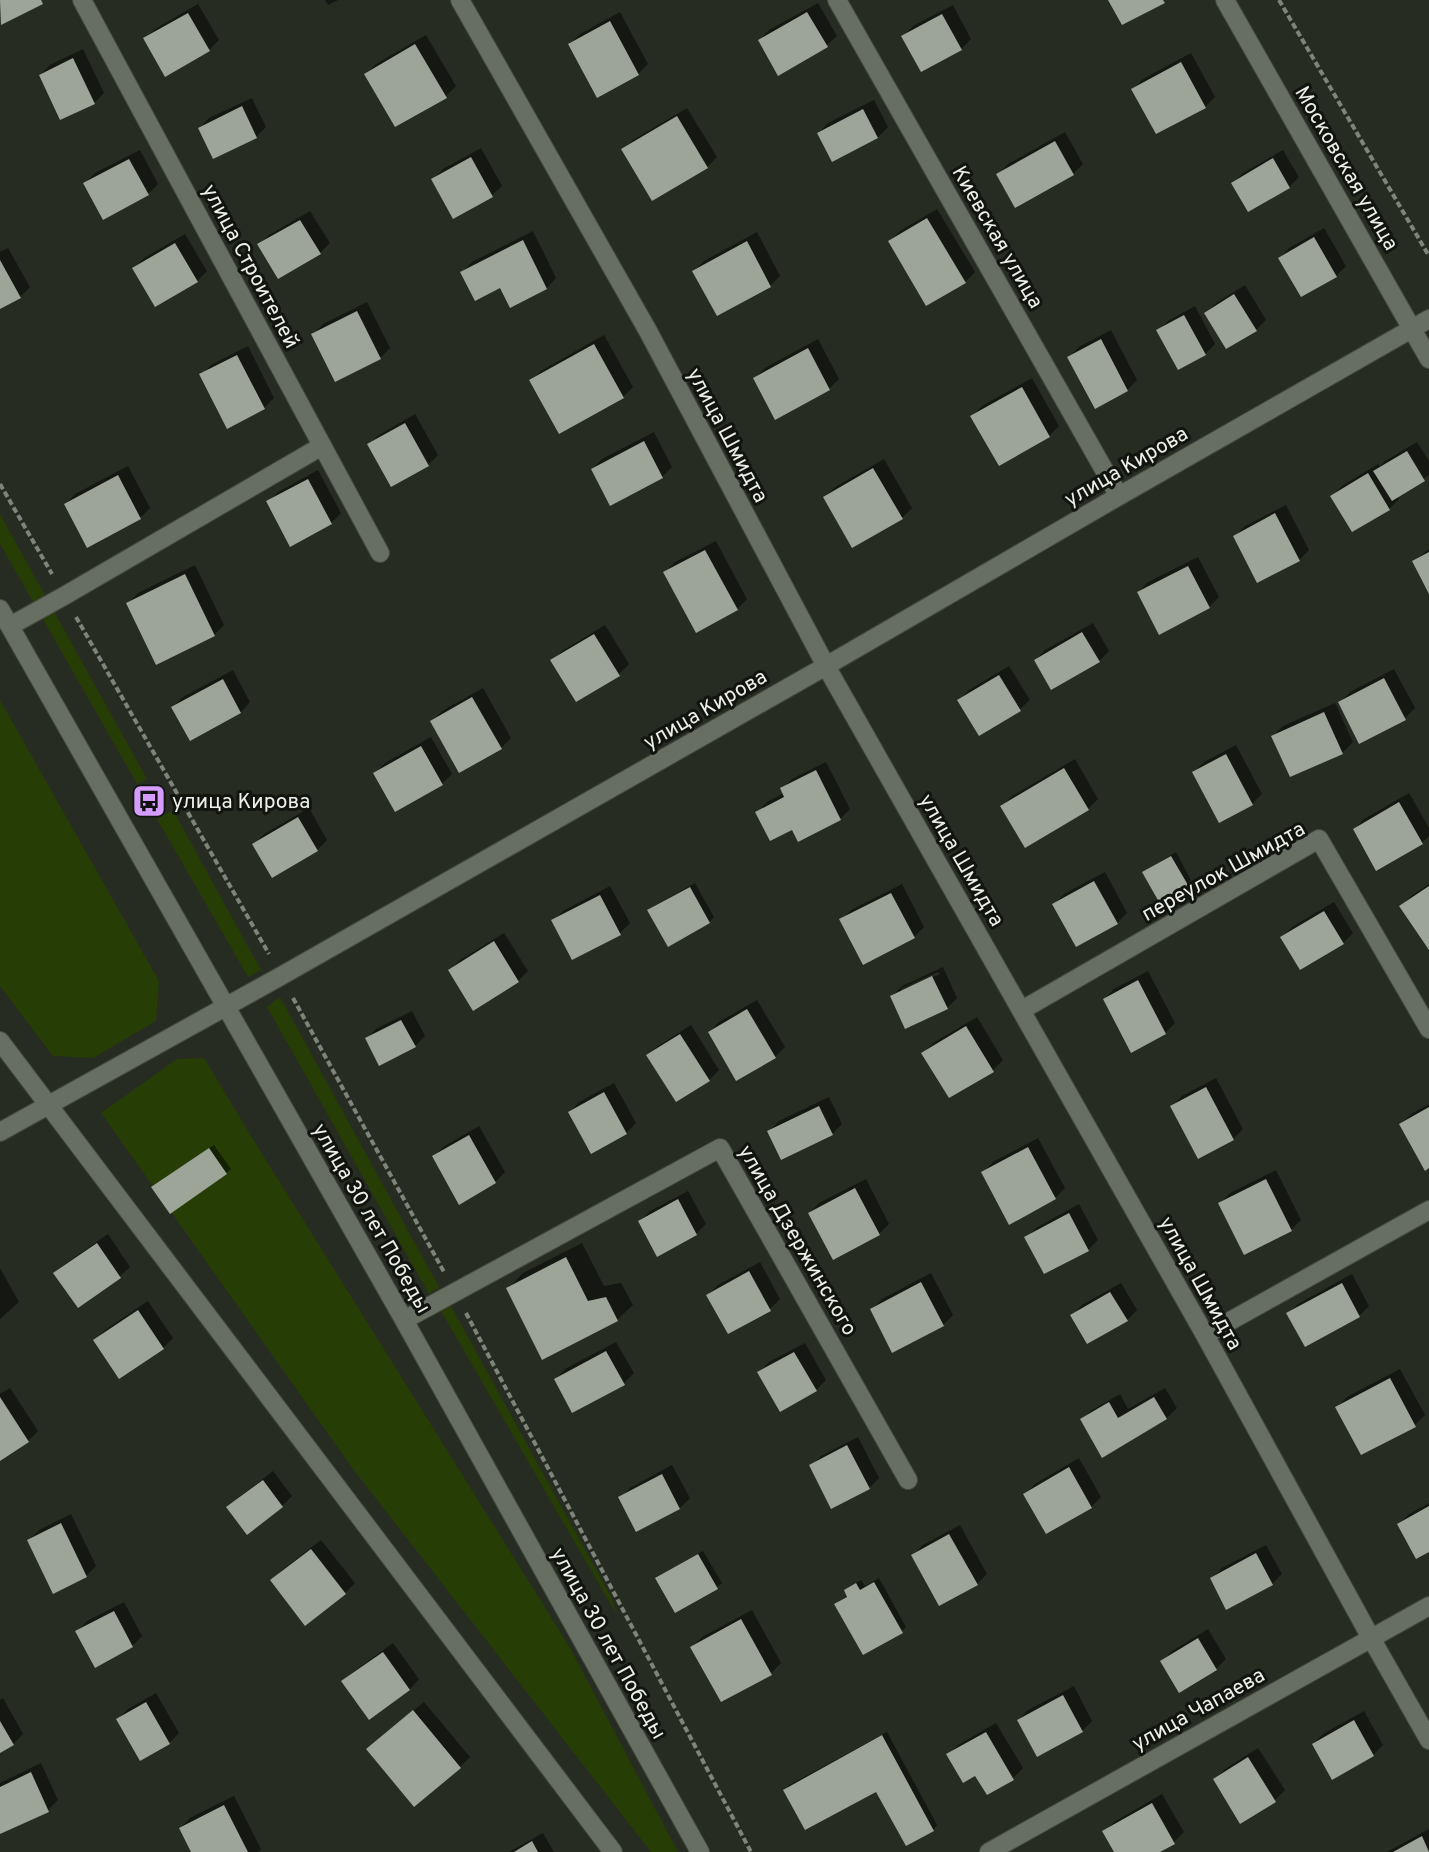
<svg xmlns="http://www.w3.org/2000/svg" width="1429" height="1852" font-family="Overpass,sans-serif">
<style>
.green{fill:#263d06}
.shadow{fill:#0007;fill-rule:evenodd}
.building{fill:#9da498}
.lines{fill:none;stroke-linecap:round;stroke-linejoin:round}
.minor-casing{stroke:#454a40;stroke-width:20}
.path{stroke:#7f847b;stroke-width:4;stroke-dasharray:6 3;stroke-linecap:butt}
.minor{stroke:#676e62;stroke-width:18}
.labels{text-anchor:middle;stroke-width:6;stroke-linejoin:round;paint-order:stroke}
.street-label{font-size:21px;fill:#ecf0e9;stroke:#11140f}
.poi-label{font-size:21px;fill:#ecf0e9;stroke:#11140f;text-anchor:start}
</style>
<rect width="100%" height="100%" fill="#272c22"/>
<path class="green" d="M0 514 147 779 137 784 0 544Z
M0 700 159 981 156 1021 93 1058 53 1056 0 986Z
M173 810 261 970 248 977 157 819Z
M280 997 439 1287 429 1294 267 1007Z
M204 1058 251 1136 569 1646 678 1852H651L353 1469 101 1113 177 1059Z
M451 1306 611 1597 618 1617 441 1311Z"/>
<path class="shadow" d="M325 0H338L328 5Z
M818 3 837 36 827 45 759 40 769 30Z
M198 4 219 40 209 50 145 39 155 29Z
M953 5 971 39 961 49 903 36 913 26Z
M620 12 648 64 638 74 570 44 580 34Z
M426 35 456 86 446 96 366 74 376 64Z
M83 49 104 93 94 103 40 75 50 65Z
M1191 53 1215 97 1205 107 1133 89 1143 79Z
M252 98 266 127 256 137 199 128 209 118Z
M874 100 888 127 878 137 833 160 818 133 828 123Z
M687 108 717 157 707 167 623 150 633 140Z
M1065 132 1083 164 1073 174H998L1008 164Z
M481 148 502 186 492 195 454 217 433 179 443 169Z
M140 150 158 184 148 194 85 183 95 173Z
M1283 150 1299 177 1289 187 1233 183 1243 173Z
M937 209 975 272 965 282 890 241 900 231Z
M310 211 330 243 320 253 259 245 269 235Z
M1324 228 1346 266 1336 276 1280 258 1289 248Z
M533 231 556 278 547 288 510 306 500 286 462 272 472 262Z
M757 232 780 276 770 286 694 271 704 261Z
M185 234 207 271 197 281 134 268 144 258Z
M8 248 30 287 20 297 0 308V252Z
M1245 285 1266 320 1256 330 1206 313 1216 303Z
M367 302 390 348 380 358 313 334 323 324Z
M1195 306 1215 344 1205 354 1158 331 1168 321Z
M1111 330 1137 380 1127 390 1069 357 1079 347Z
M604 335 633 387 623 397 531 381 541 371Z
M818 339 839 379 829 389 755 378 765 368Z
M248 346 274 398 264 408 201 375 211 365Z
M1032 378 1059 426 1049 436 972 416 982 406Z
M415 414 438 455 428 465 369 444 379 435Z
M654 432 672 467 662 477 592 469 602 459Z
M1417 442 1429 461V475L1398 496 1399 499 1389 509 1353 530 1332 496 1342 486 1378 464 1380 466 1385 461Z
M884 459 912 508 902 518 825 497 835 487Z
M128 466 150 508 140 518 66 504 75 494Z
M318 470 341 513 331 523 268 502 278 492Z
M1286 505 1309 550 1299 560 1235 536 1245 526Z
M716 541 747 599 737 609 665 572 675 562Z
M1429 549V591L1414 561Z
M1198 557 1219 597 1209 607 1138 592 1148 582Z
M195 565 224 625 214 635 128 603 138 593Z
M1093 623 1109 651 1099 661 1035 660 1045 650Z
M605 625 629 664 619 674 552 661 562 651Z
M1009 666 1030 700 1020 709 979 734 959 700 969 690Z
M1394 669 1415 708 1405 718 1340 702 1350 692Z
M233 670 250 702 241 712 190 739 173 707 183 697Z
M483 688 511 738 501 748 432 721 442 711Z
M1335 703 1353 742 1343 752 1291 775 1273 736 1283 726Z
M431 737 452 774 442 784 375 773 385 763Z
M1236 745 1262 794 1252 804 1194 772 1204 762Z
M1075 759 1098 799 1088 809 1002 806 1012 796Z
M826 762 850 809 840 819 793 828 757 812 767 802 784 793 782 789 792 779Z
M1409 793 1429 828V836L1422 843 1355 829 1364 819Z
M309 808 327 840 317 850 272 876 254 844 264 834Z
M1176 852 1191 880 1187 884 1144 872 1149 868Z
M1105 872 1127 913 1117 923 1054 904 1064 894Z
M695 883 714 917 709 922 649 911 654 906Z
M902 884 924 927 914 937 841 920 851 910Z
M1429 884V946L1401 906 1411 896Z
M610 886 630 923 620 933 553 921 563 911Z
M1334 902 1353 933 1343 943 1282 937 1292 927Z
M504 933 528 971 518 981 474 1009 450 970 460 960Z
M943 967 957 998 947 1008 892 996 902 986ZM938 972 940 974 901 992V989Z
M1148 971 1175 1023 1165 1033 1132 1051 1104 999 1114 989Z
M757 1000 785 1047 775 1057 709 1032 719 1022Z
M412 1011 425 1036 415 1046 366 1039 376 1029Z
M977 1017 1003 1060 993 1070 950 1096 923 1053 933 1043Z
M691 1025 719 1070 709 1080 648 1055 658 1046Z
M1216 1078 1243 1129 1233 1139 1172 1106 1182 1096Z
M614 1083 636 1123 626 1133 570 1112 579 1102Z
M829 1097 842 1124 832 1134 769 1131 779 1121Z
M1429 1104V1167L1401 1124 1411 1114Z
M479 1126 505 1172 495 1182 434 1157 443 1147Z
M1038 1138 1065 1188 1055 1198 983 1172 993 1162Z
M214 1145 231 1169 226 1173 158 1183Z
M1276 1170 1301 1220 1291 1230 1220 1203 1230 1193Z
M866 1179 889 1224 879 1234 809 1213 819 1203Z
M688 1191 706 1224 696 1234 640 1221 650 1211Z
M1079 1204 1098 1240 1088 1250 1045 1272 1026 1238 1036 1228Z
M108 1234 130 1267 120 1276 78 1306 55 1274 65 1264Z
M582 1243 604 1286 621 1283 633 1305 617 1320 508 1288 523 1273Z
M760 1262 780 1299 770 1309 708 1295 718 1285Z
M0 1268 19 1302 0 1319Z
M931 1273 953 1315 943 1325 872 1309 882 1299Z
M1352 1274 1369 1306 1359 1316 1288 1314 1298 1304Z
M1121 1283 1137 1310 1127 1320 1072 1315 1082 1305Z
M148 1301 173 1338 163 1348 95 1340 105 1330Z
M616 1342 634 1373 624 1383 556 1379 565 1369Z
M805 1343 826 1380 816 1390 759 1372 769 1362Z
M1400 1369 1425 1415 1415 1425 1337 1407 1347 1397Z
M10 1388 38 1431 28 1441 0 1459V1394Z
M1165 1388 1177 1408 1167 1418 1103 1455 1082 1419 1092 1410 1120 1394 1128 1409Z
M858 1437 879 1478 869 1488 811 1466 821 1456Z
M1079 1458 1101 1497 1091 1507 1047 1532 1025 1494 1035 1484Z
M672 1465 690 1498 680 1508 637 1530 620 1498 630 1488Z
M273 1471 292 1496 282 1506 228 1507 238 1498Z
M1429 1503V1551L1399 1524 1409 1514Z
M71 1514 96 1566 86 1576 29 1540 39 1530Z
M960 1525 987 1574 977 1584 913 1555 923 1545Z
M321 1540 355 1583 345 1593 272 1580 282 1570Z
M1266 1545 1282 1574 1272 1584 1212 1578 1222 1568Z
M703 1551 722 1583 717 1587 676 1611 657 1578 662 1574Z
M879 1578 906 1627 902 1631 836 1604 848 1595 845 1590 850 1586 861 1580 865 1586Z
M124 1602 142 1636 132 1646 77 1631 87 1621Z
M752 1610 781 1663 771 1673 692 1647 702 1637Z
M1208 1629 1226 1659 1216 1669 1162 1661 1172 1651Z
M393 1643 419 1679 410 1689 369 1718 343 1682 353 1672Z
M1074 1686 1092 1721 1082 1731 1037 1755 1018 1720 1028 1710Z
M156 1693 179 1733 169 1743 118 1719 128 1709Z
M3 1698 23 1734 13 1744 0 1751V1700Z
M424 1702 470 1757 460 1767 378 1739Z
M1364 1711 1383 1745 1373 1755 1313 1744 1323 1734Z
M996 1723 1023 1768 1013 1778 976 1774 948 1755 958 1745Z
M887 1732 937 1825 933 1830 876 1790H785L789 1785Z
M1258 1748 1285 1790 1275 1800 1215 1779 1225 1769Z
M41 1763 58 1800 48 1810 0 1833V1783Z
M1162 1794 1184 1832 1174 1842 1157 1852H1116L1104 1832 1114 1822Z
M234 1796 261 1849 258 1852H193L180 1828 190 1818Z
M1429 1829V1852H1387Z
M543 1833 554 1852H509Z"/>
<path class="building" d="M0 0H41L43 4 1 25Z
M1108 0H1163L1165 3 1122 25Z
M807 12 828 47 778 76 758 40Z
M188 13 210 51 165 77 143 38Z
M942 14 962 50 921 72 901 36Z
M610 21 639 75 597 98 568 44Z
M415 44 447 98 395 127 364 74Z
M73 58 95 104 60 120 39 75Z
M1181 62 1206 108 1156 134 1131 89Z
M242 106 257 138 213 159 198 128Z
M863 109 878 138 832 162 817 133Z
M677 116 708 168 652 201 621 149Z
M1055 141 1074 175 1015 208 996 174Z
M471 157 493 197 453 219 431 179Z
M1273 158 1290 188 1248 212 1231 183Z
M129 159 149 195 103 220 83 183Z
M927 218 966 283 926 306 888 241Z
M300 220 321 254 278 279 257 244Z
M1314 237 1337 277 1301 297 1278 258Z
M523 240 547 289 510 308 500 288 475 301 460 272Z
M747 241 771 287 717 316 692 271Z
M175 243 198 282 155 307 132 268Z
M0 260 21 298 0 309Z
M1234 294 1257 331 1226 349 1204 313Z
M357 311 381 359 335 382 311 334Z
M1184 315 1206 355 1178 370 1156 330Z
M1101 339 1128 391 1095 409 1067 357Z
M594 344 624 398 559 434 529 380Z
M808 348 830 390 775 420 753 378Z
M237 355 265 409 227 429 199 374Z
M1022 387 1050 437 999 466 970 416Z
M405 423 429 466 391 487 367 444Z
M644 441 663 478 610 506 591 469Z
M1407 451 1425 481 1392 501 1373 471Z
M873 468 903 519 852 548 823 497Z
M1368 473 1390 510 1352 532 1330 496Z
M118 475 141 519 87 548 64 504Z
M308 479 332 524 290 547 266 501Z
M1275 513 1300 561 1257 583 1233 536Z
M705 550 738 610 696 633 663 572Z
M1429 552V594L1412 561Z
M1188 566 1210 608 1159 635 1137 592Z
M185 574 215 636 156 665 126 603Z
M1082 632 1100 662 1051 690 1034 660Z
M594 634 620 676 576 702 550 660Z
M999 675 1021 711 979 736 957 700Z
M1384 678 1406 720 1359 744 1338 702Z
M223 679 241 713 190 741 171 707Z
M472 697 502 749 459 773 430 721Z
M1324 712 1343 754 1290 777 1271 736Z
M421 746 443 785 395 812 373 773Z
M1226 754 1253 805 1219 823 1192 772Z
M1064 768 1089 810 1025 848 1000 806Z
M816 770 841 820 798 842 792 830 770 841 755 812 784 797 780 788Z
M1399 802 1423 844 1376 871 1353 829Z
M298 817 318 851 272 878 252 844Z
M1171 856 1188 885 1159 902 1142 872Z
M1094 881 1118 924 1076 947 1052 904Z
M1429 886V950L1399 906Z
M690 887 710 923 668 947 647 910Z
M891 893 915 938 863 965 839 919Z
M600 895 621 935 572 960 551 920Z
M1324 911 1344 944 1300 970 1280 937Z
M494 941 519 982 473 1011 448 970Z
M932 976 948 1009 905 1029 890 996Z
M1138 980 1166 1034 1131 1053 1103 999Z
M747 1009 776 1058 736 1081 708 1032Z
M401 1020 416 1047 379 1066 365 1038Z
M966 1026 994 1072 949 1098 921 1053Z
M680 1034 710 1081 676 1102 646 1055Z
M1206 1087 1234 1140 1198 1159 1170 1106Z
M604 1092 627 1134 591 1154 568 1112Z
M819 1106 833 1135 781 1160 767 1131Z
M1429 1107V1168L1425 1171 1399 1124Z
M469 1135 496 1183 459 1205 432 1156Z
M1028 1147 1056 1199 1009 1225 981 1172Z
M209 1148 227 1174 170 1214 151 1187Z
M1266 1179 1292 1231 1244 1255 1218 1203Z
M855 1188 880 1235 833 1260 808 1213Z
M678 1199 697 1235 657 1257 638 1221Z
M1069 1213 1089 1251 1044 1274 1024 1237Z
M97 1243 121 1278 78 1308 53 1273Z
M566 1257 588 1301 606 1297 618 1321 542 1360 506 1288Z
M749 1271 771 1311 728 1334 706 1295Z
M921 1282 944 1326 892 1353 870 1309Z
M1342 1283 1360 1317 1305 1347 1286 1313Z
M1110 1292 1128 1321 1087 1344 1070 1315Z
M138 1310 164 1349 119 1379 93 1340Z
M606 1351 625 1385 572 1413 554 1379Z
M794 1352 817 1391 780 1412 757 1372Z
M1390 1378 1416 1427 1361 1455 1335 1407Z
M0 1397 29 1442 0 1461Z
M1154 1397 1167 1419 1102 1458 1080 1419 1109 1402 1118 1418Z
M847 1445 870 1489 831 1509 809 1465Z
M1069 1467 1092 1508 1046 1534 1023 1494Z
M662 1474 680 1509 636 1532 618 1497Z
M263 1480 283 1507 247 1535 226 1507Z
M1429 1506V1552L1416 1559 1397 1524Z
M61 1523 87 1577 53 1594 27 1540Z
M949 1534 978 1585 939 1606 911 1555Z
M311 1549 346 1594 305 1626 270 1580Z
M1256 1553 1273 1585 1226 1610 1210 1578Z
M698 1554 718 1589 675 1613 655 1578Z
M874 1582 903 1633 863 1655 834 1604 847 1597 844 1590 856 1583 860 1590Z
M114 1611 133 1647 95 1668 75 1631Z
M741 1619 772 1675 721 1702 690 1647Z
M1198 1638 1217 1670 1179 1693 1160 1661Z
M383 1652 410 1690 369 1720 341 1681Z
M1063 1695 1083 1732 1037 1757 1017 1720Z
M146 1702 170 1744 140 1761 116 1719Z
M413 1710 461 1768 414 1807 366 1749Z
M1354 1720 1374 1756 1332 1780 1312 1744Z
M0 1721 14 1745 0 1753Z
M986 1732 1014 1780 987 1795 975 1776 963 1783 946 1754Z
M882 1735 934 1831 906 1846 876 1792 805 1830 783 1790Z
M1248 1757 1276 1802 1240 1824 1213 1779Z
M31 1772 49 1812 0 1834V1787Z
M1152 1803 1175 1844 1160 1852H1114L1102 1831Z
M224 1805 248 1852H191L179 1828Z
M1422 1836 1429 1852H1393Z
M532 1841 538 1852H514Z"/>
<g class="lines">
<g class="minor-casing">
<path id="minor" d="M82 0 380 553
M460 0 648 331 826 666 1205 1335 1371 1638 1429 1740
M837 0 1119 496
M1225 0 1429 359
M0 609 404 1320 700 1852
M10 626 64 596 322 446
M1022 1010 1319 839 1429 1029
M0 1041 613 1852
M0 1132 281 976 826 666 1119 496 1429 319
M404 1320 720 1148 908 1480
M1205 1335 1429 1210
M989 1852 1429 1606"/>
</g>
<path class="path" d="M1279 0 1429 256
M0 484 52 574
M76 617 269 954
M293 998 444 1272
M466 1313 751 1852"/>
<use href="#minor" class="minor"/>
</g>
<defs>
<g id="bus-square" transform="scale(1.725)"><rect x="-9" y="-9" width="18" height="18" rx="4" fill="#d49cfc" stroke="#11140f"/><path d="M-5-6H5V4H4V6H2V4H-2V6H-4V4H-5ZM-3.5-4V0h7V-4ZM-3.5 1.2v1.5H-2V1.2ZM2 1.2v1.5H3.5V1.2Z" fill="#111"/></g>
</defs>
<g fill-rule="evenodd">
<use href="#bus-square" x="149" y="801"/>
</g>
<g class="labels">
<g class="street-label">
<text transform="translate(1347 168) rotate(60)" y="7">Московская улица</text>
<text transform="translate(998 237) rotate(60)" y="7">Киевская улица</text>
<text transform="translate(251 266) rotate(62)" y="7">улица Строителей</text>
<text transform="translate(728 435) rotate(62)" y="7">улица Шмидта</text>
<text transform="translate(1126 466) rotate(-30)" y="7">улица Кирова</text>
<text transform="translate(705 709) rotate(-30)" y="7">улица Кирова</text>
<text transform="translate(962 860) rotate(60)" y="7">улица Шмидта</text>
<text transform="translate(1223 871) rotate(-29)" y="7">переулок Шмидта</text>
<text transform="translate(372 1218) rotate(60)" y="7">улица 30 лет Победы</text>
<text transform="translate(798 1240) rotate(60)" y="7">улица Дзержинского</text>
<text transform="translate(1201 1283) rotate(61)" y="7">улица Шмидта</text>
<text transform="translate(609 1643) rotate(61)" y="7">улица 30 лет Победы</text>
<text transform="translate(1198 1709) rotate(-29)" y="7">улица Чапаева</text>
</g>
<g class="poi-label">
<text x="172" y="808">улица Кирова</text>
</g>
</g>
</svg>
